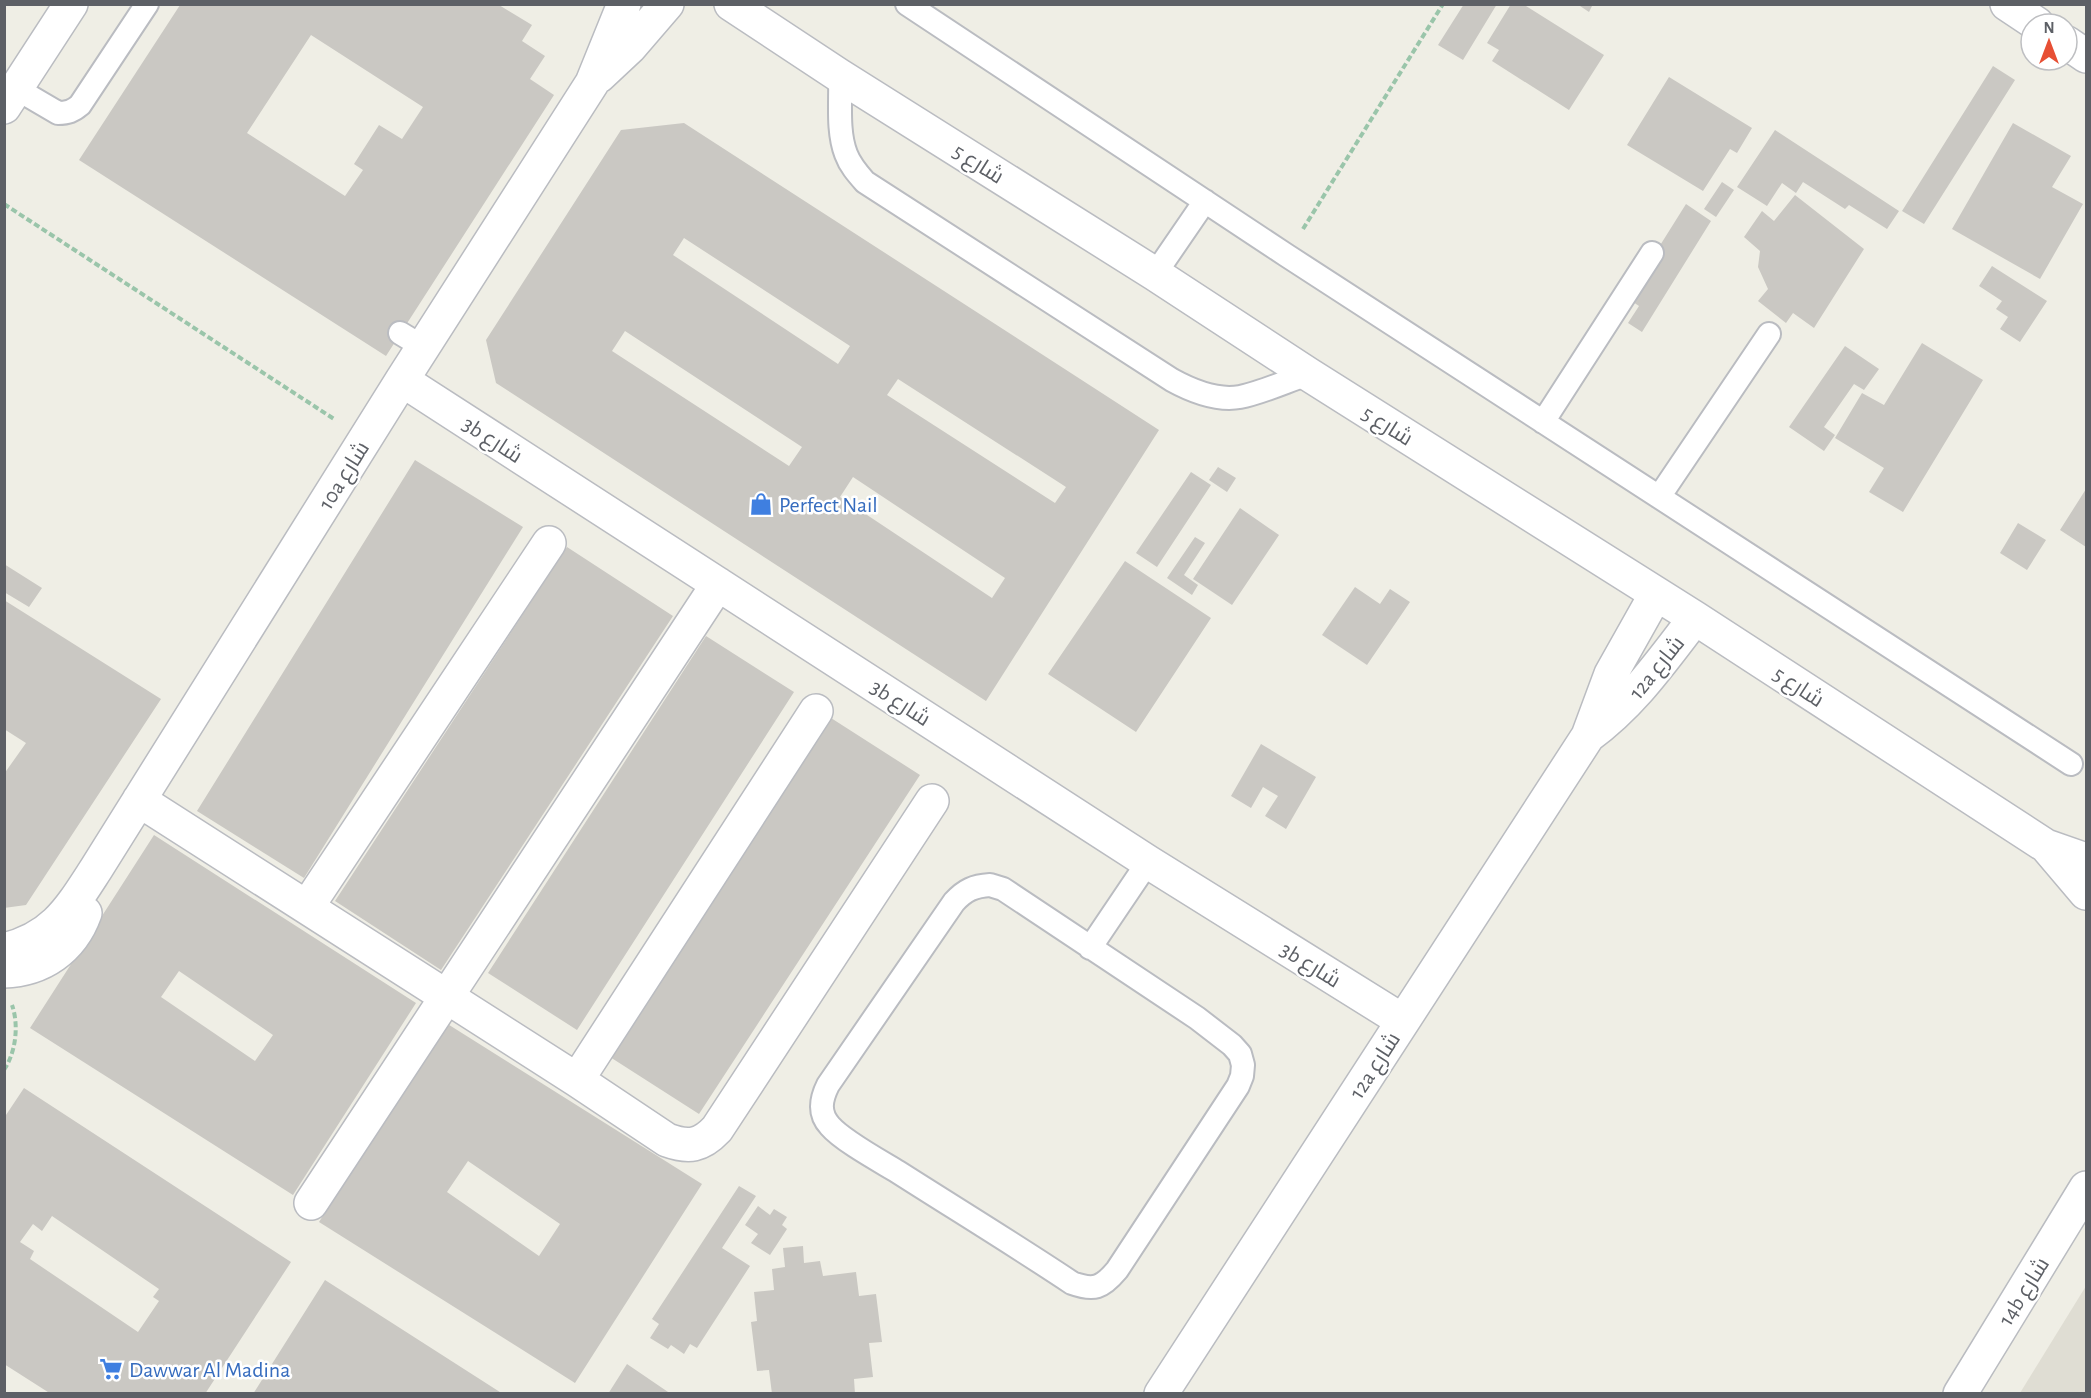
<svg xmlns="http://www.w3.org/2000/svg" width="2091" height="1398" font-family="'Alegreya Sans',Cairo,sans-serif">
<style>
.education{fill:#dfddd3}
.building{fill:#cac8c3;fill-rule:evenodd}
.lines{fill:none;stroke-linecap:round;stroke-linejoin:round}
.lane-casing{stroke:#babcc1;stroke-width:26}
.street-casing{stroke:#babcc1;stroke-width:36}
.path{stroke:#9ac5aa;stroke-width:4;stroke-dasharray:6 3;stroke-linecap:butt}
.lane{stroke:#fff;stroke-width:22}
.street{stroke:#fff;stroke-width:33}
.labels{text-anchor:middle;stroke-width:5;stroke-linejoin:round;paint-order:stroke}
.street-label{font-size:22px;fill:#5d6066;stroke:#fff}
.shop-label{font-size:22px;fill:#366cbe;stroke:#fff;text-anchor:start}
</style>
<rect width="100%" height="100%" fill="#efeee5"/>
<path class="education" d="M2086 1286V1393H2020Z"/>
<path class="building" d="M1464 4H1497L1463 60 1438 45Z
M1511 4H1523L1604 55 1569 110 1492 61 1499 50 1487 43Z
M1577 4H1593L1589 12Z
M180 5H499L532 25 522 41 545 56 530 79 554 95 386 356 79 160ZM311 35 423 107 402 139 379 125 354 164 363 170 345 196 247 133Z
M1993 66 2015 80 1924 224 1902 211Z
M1669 77 1752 128 1737 153 1730 149 1703 191 1627 145Z
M684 123 1159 430 986 701 496 383 486 340 621 130ZM684 238 850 346 838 364 673 255ZM625 331 802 447 789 466 612 351ZM898 379 1066 487 1055 503 887 395ZM853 477 1005 578 992 598 840 497Z
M2013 123 2071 156 2052 187 2083 204 2040 279 1952 229Z
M1775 130 1899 211 1887 229 1849 205 1845 209 1803 182 1796 193 1782 183 1767 206 1737 187Z
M1722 182 1734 190 1716 217 1704 209Z
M1795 195 1864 249 1814 328 1793 313 1786 323 1758 301 1768 289 1758 267 1760 251 1744 237 1762 211 1774 221Z
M1686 204 1711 221 1642 332 1628 323 1639 306 1627 298Z
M1992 266 2047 301 2020 342 2000 329 2008 317 1996 309 2002 301 1979 286Z
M1922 343 1983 380 1903 512 1869 492 1884 468 1835 438 1862 393 1884 405Z
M1845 346 1879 369 1864 390 1854 384 1824 427 1835 435 1824 451 1789 427Z
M415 460 523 527 304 878 197 811Z
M1218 467 1236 478 1227 492 1209 480Z
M1191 472 1211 485 1157 567 1136 553Z
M2086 489V547L2060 530Z
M1240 508 1279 535 1232 605 1193 579Z
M2018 523 2046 540 2027 570 2000 553Z
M1195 537 1205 543 1184 575 1198 585 1192 595 1167 578Z
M567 547 673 616 441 970 335 901Z
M1125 561 1211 618 1136 732 1048 674Z
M4 564 42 588 29 607 4 592Z
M1355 587 1380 604 1390 589 1410 602 1367 665 1322 635Z
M4 600 161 699 26 905 4 908V774L26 743 4 729Z
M706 636 794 692 577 1030 488 973Z
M831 718 920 775 699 1114 610 1057Z
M1261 744 1316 777 1286 829 1265 816 1278 796 1263 787 1251 808 1231 796Z
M154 835 416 1003 293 1195 30 1028ZM179 971 273 1035 255 1061 161 997Z
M446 1023 702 1184 575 1383 319 1222ZM468 1161 560 1224 539 1256 447 1192Z
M24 1088 291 1262 205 1394H51L4 1364V1118ZM52 1216 159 1289 153 1297 159 1301 138 1332 30 1259 34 1251 20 1242 33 1224 42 1231Z
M739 1186 756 1196 722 1248 750 1266 697 1348 690 1344 684 1354 671 1345 668 1349 650 1338 659 1324 652 1319Z
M758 1206 770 1215 774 1209 787 1217 782 1225 787 1229 770 1255 751 1243 758 1234 745 1225Z
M803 1246 804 1263 820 1261 823 1276 856 1272 859 1296 876 1294 882 1342 869 1343 873 1377 854 1379 855 1394H792V1392L772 1394 769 1370 757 1371 751 1322 757 1321 754 1292 774 1290 772 1269 785 1267 783 1248Z
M325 1280 503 1394H253Z
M627 1364 671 1394H608Z"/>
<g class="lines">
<g class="lane-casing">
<path id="lane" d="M907 4 1286 255 2071 764
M840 76C841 100 837 131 846 154 850 165 857 173 865 182L1172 380C1192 391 1217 401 1240 397 1261 393 1287 381 1308 374
M17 89 58 113C68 113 73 111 80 105L147 4
M1155 274 1205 201
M400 333 423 347
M1543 422 1652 253
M1659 497 1769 334
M990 885 1003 889 1197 1018 1232 1045 1240 1054 1243 1065 1242 1076 1238 1086 1117 1270C1102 1288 1094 1291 1072 1283 1015 1245 956 1209 898 1172 880 1161 843 1141 830 1126 818 1113 821 1099 828 1085L954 902C965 890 974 886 990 885Z
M1090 948 1148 862"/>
</g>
<g class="street-casing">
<path id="street" d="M731 4 840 76 1155 274 1308 374 1695 618 2046 846 2086 860
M2007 4 2037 24
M2067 43 2086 56
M599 76 630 47 667 4
M4 107 71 4
M402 380 1148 862 1403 1021
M1588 736C1633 703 1661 662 1695 618
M139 800 577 1080 667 1140C689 1148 701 1146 717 1129L932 801
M2047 847 2086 893
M307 907 549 543
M4 950C54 938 70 909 96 869L402 380 592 83 624 4
M4 971C42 970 72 949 85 913
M577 1080 816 711
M311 1203 718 584
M1161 1394 1588 736 1611 674 1656 594
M1960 1394 2086 1188"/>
</g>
<path class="path" d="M4 204 334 419
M1303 229 1443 4
M4 1070C16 1052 19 1025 12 1005"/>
<use href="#lane" class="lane"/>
<use href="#street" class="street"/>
</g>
<defs>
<g id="shop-bare" transform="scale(1.8)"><path d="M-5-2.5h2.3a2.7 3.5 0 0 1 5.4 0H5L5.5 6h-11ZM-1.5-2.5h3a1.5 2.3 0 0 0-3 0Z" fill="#3f7fe0" stroke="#fff" stroke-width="2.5" paint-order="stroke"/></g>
<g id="supermarket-bare" transform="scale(1.8)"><path d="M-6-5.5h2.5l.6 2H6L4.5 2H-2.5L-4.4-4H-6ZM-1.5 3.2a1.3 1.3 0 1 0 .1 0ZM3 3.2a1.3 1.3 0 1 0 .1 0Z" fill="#3f7fe0" stroke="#fff" stroke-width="2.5" paint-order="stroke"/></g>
</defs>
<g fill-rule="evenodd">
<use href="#shop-bare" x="761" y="504"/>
<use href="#supermarket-bare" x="111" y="1369"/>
</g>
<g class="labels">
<g class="street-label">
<text transform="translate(979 163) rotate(32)" y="8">شارع 5</text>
<text transform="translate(1388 425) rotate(32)" y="8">شارع 5</text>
<text transform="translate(493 439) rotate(33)" y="8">3b شارع</text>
<text transform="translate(343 475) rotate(-58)" y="8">10a شارع</text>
<text transform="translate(1656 667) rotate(-51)" y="8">12a شارع</text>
<text transform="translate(1799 686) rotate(33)" y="8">شارع 5</text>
<text transform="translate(901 702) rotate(33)" y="8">3b شارع</text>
<text transform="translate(1311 964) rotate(32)" y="8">3b شارع</text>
<text transform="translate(1374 1065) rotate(-57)" y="8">12a شارع</text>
<text transform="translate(2023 1291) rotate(-58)" y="8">14b شارع</text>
</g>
<g class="shop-label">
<text x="779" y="512">Perfect Nail</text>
<text x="129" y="1377">Dawwar Al Madina</text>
</g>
</g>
<rect width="2091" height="1398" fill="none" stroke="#5d6066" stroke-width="12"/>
<g transform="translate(2049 42)"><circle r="28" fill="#ffffff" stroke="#bebfc2" stroke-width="1.5"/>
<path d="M0-4.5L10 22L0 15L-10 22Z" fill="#e74f34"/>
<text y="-9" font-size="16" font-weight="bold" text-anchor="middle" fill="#5d6066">N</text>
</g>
</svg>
